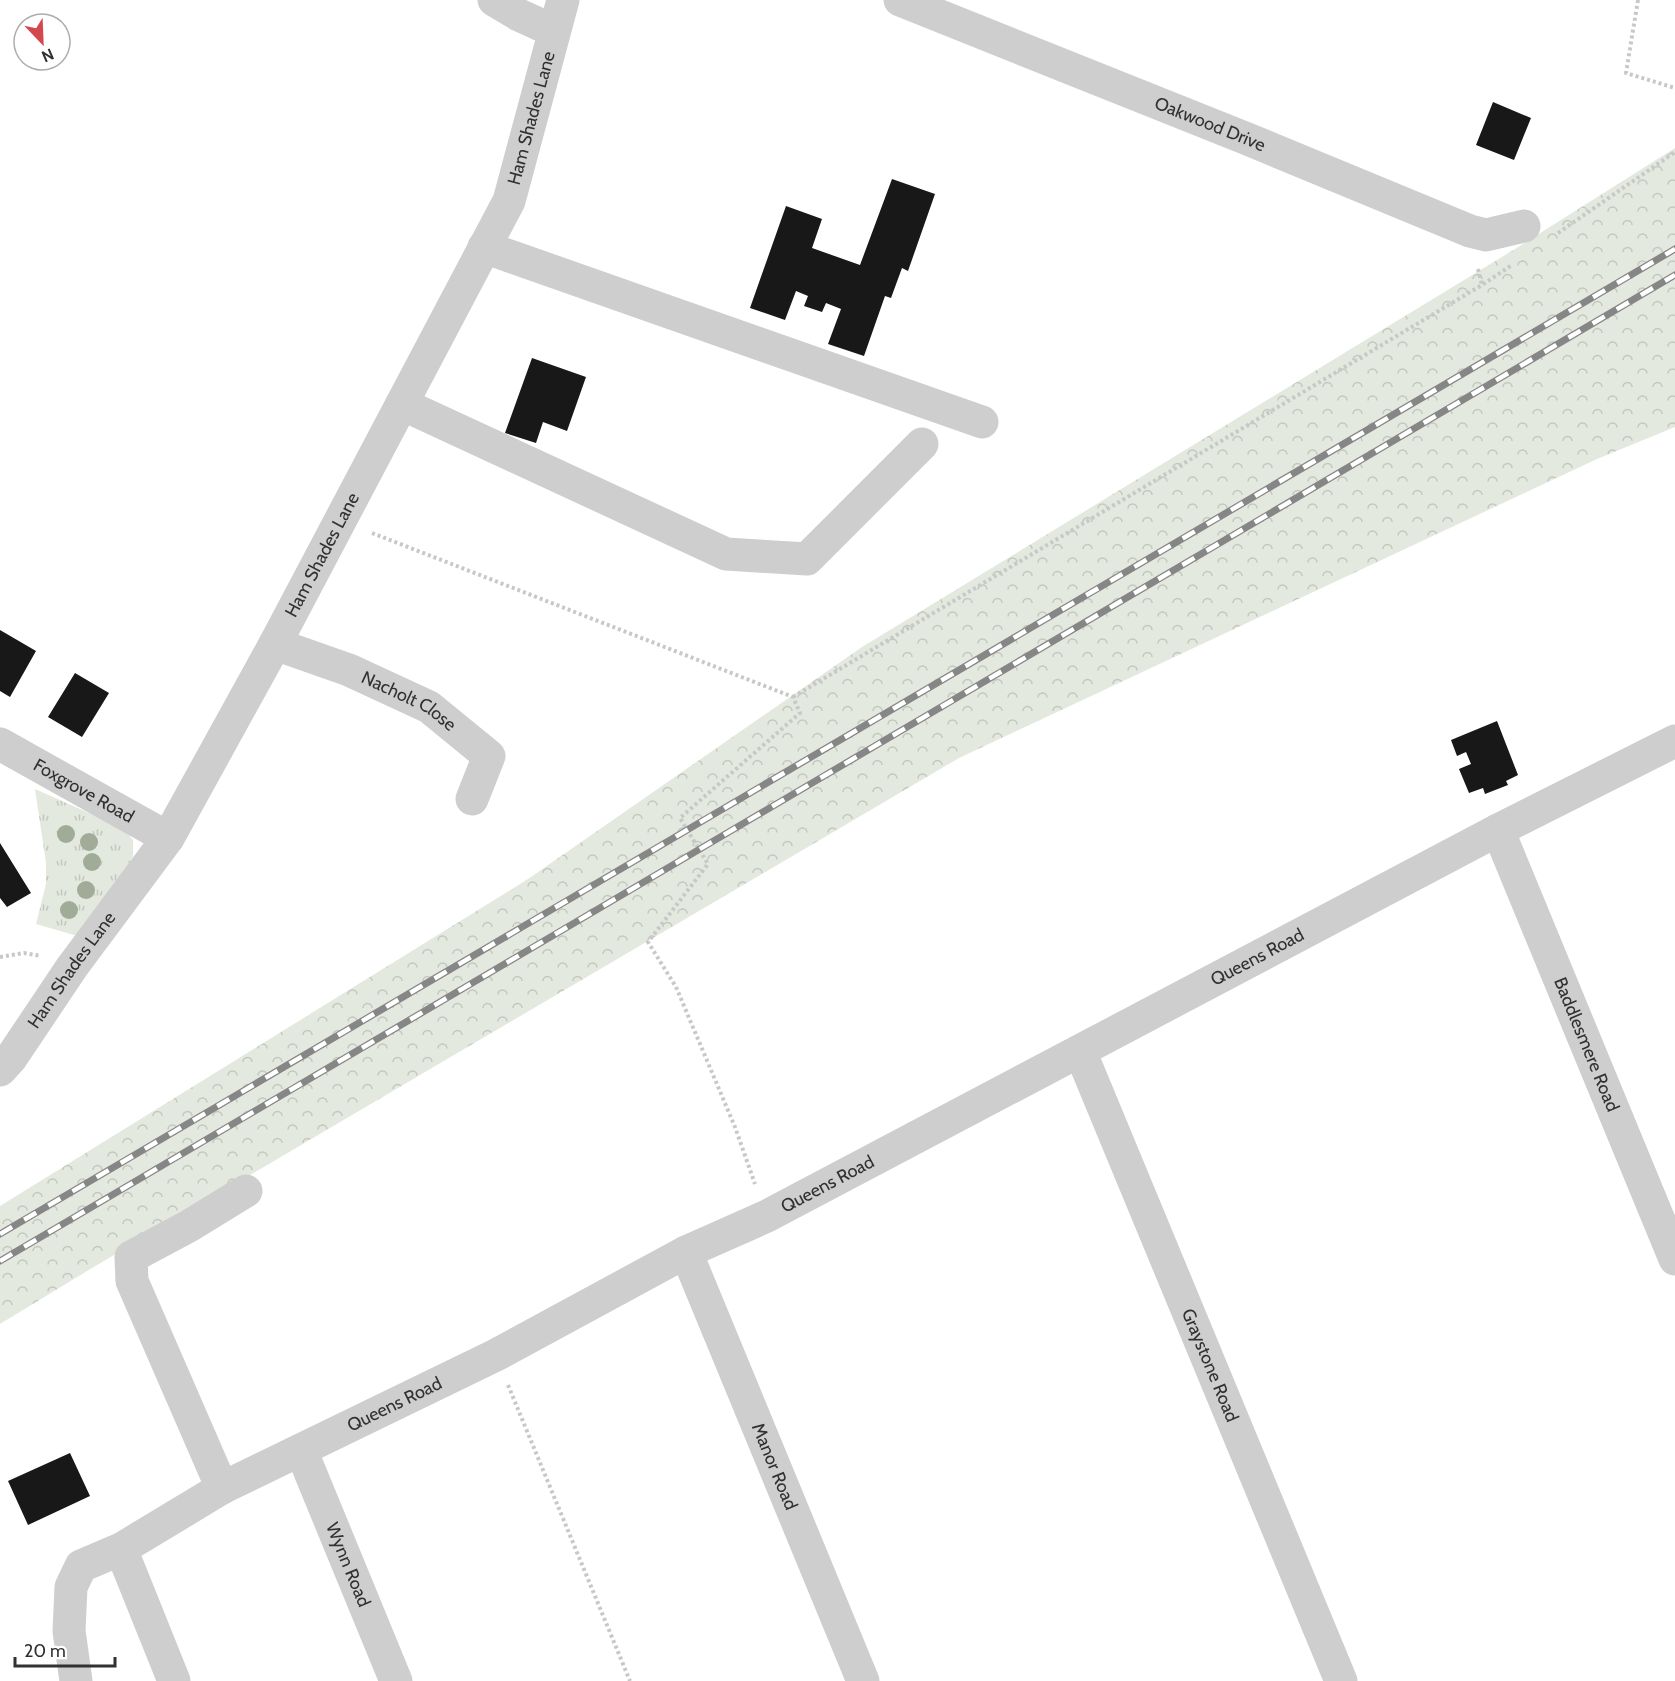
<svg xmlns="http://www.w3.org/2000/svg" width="1675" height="1681" font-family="Cabin,sans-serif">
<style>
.grass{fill:url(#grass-tufts)}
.forest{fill:url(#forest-crowns)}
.building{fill:#181818}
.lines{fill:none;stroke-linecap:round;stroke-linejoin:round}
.path{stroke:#c8c8c8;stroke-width:4;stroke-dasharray:3 3;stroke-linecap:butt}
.minor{stroke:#cecece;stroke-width:33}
.rail-casing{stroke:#868686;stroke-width:7}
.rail{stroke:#fff;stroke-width:4.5;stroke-dasharray:14;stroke-linecap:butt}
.tree{fill:#a0ac97}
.labels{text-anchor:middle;stroke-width:6;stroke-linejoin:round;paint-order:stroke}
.street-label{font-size:18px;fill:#313131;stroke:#fff}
</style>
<defs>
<pattern id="grass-tufts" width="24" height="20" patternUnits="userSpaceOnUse" patternTransform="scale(1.5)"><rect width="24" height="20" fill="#e3e9de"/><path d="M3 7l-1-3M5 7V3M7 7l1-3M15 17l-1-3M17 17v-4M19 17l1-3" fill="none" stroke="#c3c8bf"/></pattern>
<pattern id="forest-crowns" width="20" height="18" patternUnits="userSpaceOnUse" patternTransform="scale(1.5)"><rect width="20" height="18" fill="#e3e9de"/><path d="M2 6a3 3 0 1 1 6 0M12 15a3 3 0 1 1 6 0" fill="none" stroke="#c3c8bf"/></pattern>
</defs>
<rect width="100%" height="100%" fill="#fff"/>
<path class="grass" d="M35 789 123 828 133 840V856L125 873 81 937 36 924 46 884V863Z"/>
<path class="forest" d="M1675 148V427L1597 459 959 758 92 1268 0 1324V1206L528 879 862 647 1515 249Z"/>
<path class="building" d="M1493 102 1531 118 1514 160 1476 145Z
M892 179 935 194 908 271 902 268 891 298 885 296 864 356 828 344 841 309 826 303 822 312 804 306 808 296 796 291 785 320 750 308 786 206 822 219 812 248 860 265Z
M532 358 586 377 567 431 543 422 536 443 505 433Z
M0 630 36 651 10 697 0 691Z
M75 673 109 693 82 737 48 717Z
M1497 721 1518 775 1506 781 1508 785 1485 794 1483 788 1469 793 1459 769 1471 764 1466 752 1457 756 1451 740Z
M0 843 31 893 7 907 0 898Z
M70 1453 90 1496 28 1525 8 1481Z"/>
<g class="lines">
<path class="path" d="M1638 0 1626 73 1675 88
M1558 233 1675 152
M1478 269 1482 285
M372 533 793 697 800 713 680 818 708 864 648 942 676 987 735 1127 755 1184
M793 697 1482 285 1512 265
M0 957 24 953 41 956
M508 1385 630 1681"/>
<g class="minor">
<path d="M494 0 519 15 554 31"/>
<path id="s1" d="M900 0 1245 138 1470 231 1486 235 1524 226"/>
<path d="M484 247 982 422"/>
<path d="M402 404 726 554 807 559 922 444"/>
<path id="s2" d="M275 644 349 670 429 707 489 756 472 799"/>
<path id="s3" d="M0 744 168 838"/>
<path id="s4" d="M1498 830 1675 1259"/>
<path id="s5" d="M1080 1051 1341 1681"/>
<path id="s6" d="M0 1070 11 1058 72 967 168 838 275 644 509 201 563 0"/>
<path id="s7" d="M686 1252 863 1681"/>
<path id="s8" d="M301 1450 396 1681"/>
<path d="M222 1488 132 1281 131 1257 189 1226 246 1191"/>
<path d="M121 1549 174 1681"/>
<path id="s9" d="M76 1681 69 1631 71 1587 81 1566 121 1549 222 1488 496 1355 686 1252 767 1216 1498 830 1675 741"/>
</g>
<g class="rail-casing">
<path id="rail" d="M0 1234 1675 249
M0 1261 1675 275"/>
</g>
<use href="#rail" class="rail"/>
</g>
<g class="tree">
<circle cx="66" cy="834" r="9"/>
<circle cx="89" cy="842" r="9"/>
<circle cx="92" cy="862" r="9"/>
<circle cx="86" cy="890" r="9"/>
<circle cx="69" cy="910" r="9"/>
</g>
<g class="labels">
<g class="street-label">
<text dy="6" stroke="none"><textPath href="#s6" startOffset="1095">Ham Shades Lane</textPath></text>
<text dy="6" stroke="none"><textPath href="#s1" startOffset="334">Oakwood Drive</textPath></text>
<text dy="6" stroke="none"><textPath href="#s6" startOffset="609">Ham Shades Lane</textPath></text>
<text dy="6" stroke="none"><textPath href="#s2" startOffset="146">Nacholt Close</textPath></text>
<text dy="6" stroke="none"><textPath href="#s3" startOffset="96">Foxgrove Road</textPath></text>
<text dy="6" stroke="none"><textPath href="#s9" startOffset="1443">Queens Road</textPath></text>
<text dy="6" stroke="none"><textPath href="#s6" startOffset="123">Ham Shades Lane</textPath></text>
<text dy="6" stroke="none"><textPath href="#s4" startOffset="232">Baddlesmere Road</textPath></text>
<text dy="6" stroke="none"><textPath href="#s9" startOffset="957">Queens Road</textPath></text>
<text dy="6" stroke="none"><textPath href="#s5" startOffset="340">Graystone Road</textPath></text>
<text dy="6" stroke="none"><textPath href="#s9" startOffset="471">Queens Road</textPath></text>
<text dy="6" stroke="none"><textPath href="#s7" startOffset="232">Manor Road</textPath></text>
<text dy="6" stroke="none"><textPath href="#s8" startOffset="124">Wynn Road</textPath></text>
</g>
</g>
<g transform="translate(42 42) rotate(157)"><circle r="28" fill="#ffffff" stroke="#adadad" stroke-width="1.5"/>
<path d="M0-4.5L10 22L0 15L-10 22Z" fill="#d3484e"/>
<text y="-9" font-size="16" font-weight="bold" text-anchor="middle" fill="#313131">N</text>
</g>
<path d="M15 1657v9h100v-9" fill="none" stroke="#313131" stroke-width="3"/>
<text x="24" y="1657" font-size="18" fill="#313131" stroke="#ffffff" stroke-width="4.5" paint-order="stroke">20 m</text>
</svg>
